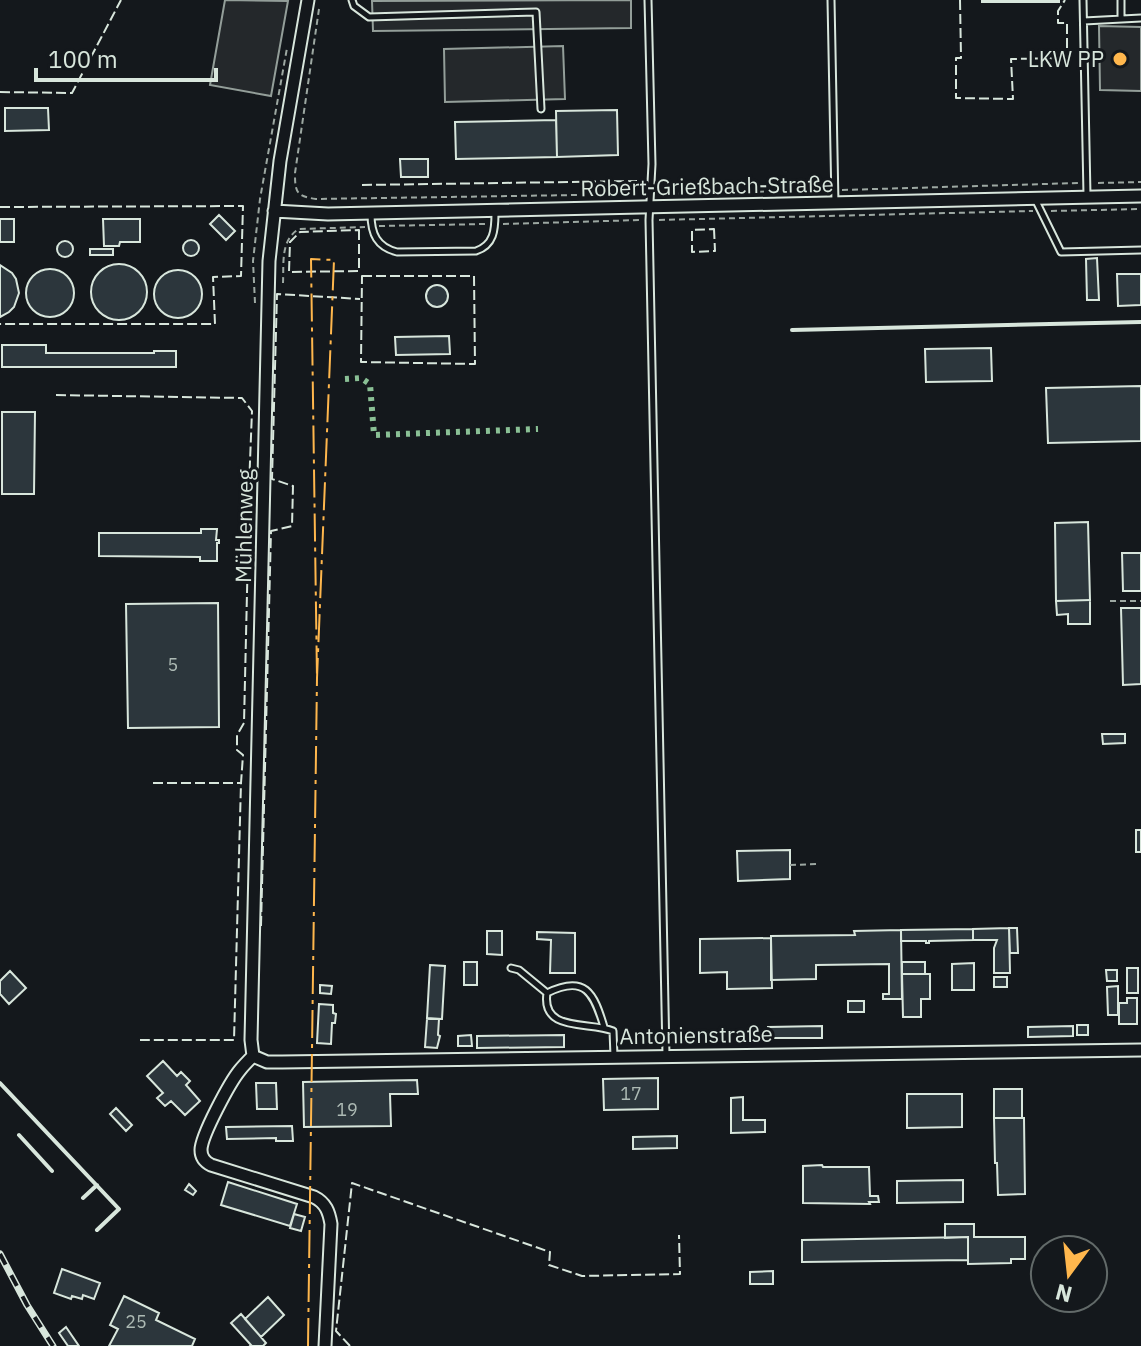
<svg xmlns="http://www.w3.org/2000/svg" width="1141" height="1346" font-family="'IBM Plex Sans',sans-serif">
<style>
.parking{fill:#24282b;stroke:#939e99;stroke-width:2}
.building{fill:#2c363c;stroke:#d8e6dc;stroke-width:2}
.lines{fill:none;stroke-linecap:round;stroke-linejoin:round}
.lane-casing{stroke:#d8e6dc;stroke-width:9}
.street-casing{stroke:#d8e6dc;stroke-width:15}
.path{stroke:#9da8a2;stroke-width:2;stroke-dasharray:6 4;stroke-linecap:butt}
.lane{stroke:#14181c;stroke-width:5}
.street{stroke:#14181c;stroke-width:11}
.rail-casing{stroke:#d8e6dc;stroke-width:7}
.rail{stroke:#14181c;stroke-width:4;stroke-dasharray:12;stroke-linecap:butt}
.hedge{stroke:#8ac095;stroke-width:6;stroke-dasharray:4 6;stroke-linecap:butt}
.fence{stroke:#d8e6dc;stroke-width:2;stroke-dasharray:10 4;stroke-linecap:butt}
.wall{stroke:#d8e6dc;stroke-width:4}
.power{stroke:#ffb74d;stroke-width:2;stroke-dasharray:28 6 4 6;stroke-linecap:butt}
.poi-dot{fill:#ffb74d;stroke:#14181c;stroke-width:3}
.labels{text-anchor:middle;stroke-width:6;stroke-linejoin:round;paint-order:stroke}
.number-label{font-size:18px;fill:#adbab4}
.poi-label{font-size:22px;fill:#d8e6dc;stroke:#14181c;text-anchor:end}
.street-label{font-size:22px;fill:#d8e6dc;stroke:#14181c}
</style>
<rect width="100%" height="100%" fill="#14181c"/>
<path class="parking" d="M225 0 288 1 271 96 210 85Z
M631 0V28L373 31 372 1Z
M1099 26 1141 27V91L1100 90Z
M563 46 565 99 445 102 444 49Z"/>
<path class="building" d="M982 0H1059V2H982Z
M5 108H48L49 130 5 131Z
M617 110 618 155 557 157 556 111Z
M556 120 557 157 456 159 455 122Z
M400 159H428V177H401Z
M219 215 235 231 226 240 210 224Z
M0 219H14V242H0Z
M103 219H140V242H120L119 246H104Z
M183 248a8 8 0 1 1 16 0a8 8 0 1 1-16 0Z
M57 249a8 8 0 1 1 16 0a8 8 0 1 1-16 0Z
M90 249H113V255H90Z
M1097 258 1099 300H1087L1086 259Z
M91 292a28 28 0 1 1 56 0a28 28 0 1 1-56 0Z
M0 265 12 273 16 279 19 293 14 307 9 312 0 317Z
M26 293a24 24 0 1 1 48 0a24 24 0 1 1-48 0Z
M154 294a24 24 0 1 1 48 0a24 24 0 1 1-48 0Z
M1117 274H1141V305L1118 306Z
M426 296a11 11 0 1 1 22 0a11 11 0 1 1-22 0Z
M449 336 450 354 396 355 395 337Z
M2 345H46V353H154V351H176V367H2Z
M991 348 992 381 926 382 925 349Z
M1141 386V441L1048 443 1046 388Z
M2 412H35L34 494H2Z
M1088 522 1090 600 1056 601 1055 523Z
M201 529H217L216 540H219V543H217V561H200V557L99 556V533H201Z
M1122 553H1141V591H1123Z
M1090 600V624H1068V614L1057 615 1056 601Z
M218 603 219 727 128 728 126 604Z
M1121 608H1141V684L1123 685Z
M1102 734H1125V743L1103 744Z
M1136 830H1141V852H1136Z
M790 850V879L738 881 737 851Z
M1009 928H1017L1018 953H1010Z
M1009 928 1010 973H994V948L997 940H973V929Z
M973 929V940L929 941V943H926V941H901V930Z
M901 930 902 999H883V994H889V964L816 965V979L771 980V936L855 935 854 931Z
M487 931H502V955L487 954Z
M537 932 575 933V973H550L551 940 537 939Z
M771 938 772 988 727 989V972L700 973V939Z
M464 962H477V985H464Z
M902 962H925V974H902Z
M974 963V990H952V964Z
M430 965 445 966 442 1019 427 1018Z
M1127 968H1138V993H1127Z
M1106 970H1117V981H1107Z
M10 971 26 988 9 1004 0 994V981Z
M902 974H930V999H921V1017H903Z
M994 977H1007V987H994Z
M320 985 332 986 331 994 320 993Z
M1118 986V1015H1108L1107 987Z
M1127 998H1137V1024H1119V1003H1127Z
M848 1001H864V1012H848Z
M319 1004 333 1005V1013L336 1014 335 1023H332L331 1044 317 1043Z
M427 1019H439L438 1035 440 1036 437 1048 425 1047Z
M1077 1025H1088V1035H1077Z
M822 1026V1038H768V1027Z
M1073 1026V1036L1028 1037V1027Z
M471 1035 472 1046H458V1036Z
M564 1035V1047L477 1048V1036Z
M163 1061 177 1076 181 1072 190 1081 186 1085 200 1101 185 1115 171 1101 165 1106 157 1098 163 1093 147 1076Z
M658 1078V1109L604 1110 603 1079Z
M417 1080 418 1094H390L391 1126 304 1127 303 1082Z
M256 1083H276L277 1109H257Z
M994 1089H1022V1118H994Z
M907 1094H962V1127L907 1128Z
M743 1097V1120H765V1132L731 1133V1098Z
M116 1108 132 1125 126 1131 110 1114Z
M994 1118H1024L1025 1194 998 1195 997 1163H995Z
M292 1126 293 1141H276V1138L227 1139 226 1127Z
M677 1136V1148L633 1149V1137Z
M822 1165 823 1167H869L870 1196H878L879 1202H869L870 1204 803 1203V1166Z
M963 1180V1202L897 1203V1181Z
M228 1182 297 1204 290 1226 221 1205Z
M189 1184 196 1191 193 1195 185 1190Z
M294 1214 305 1217 301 1231 290 1228Z
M945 1224H974V1237H1025V1259H1011V1263L968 1264V1237L945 1238Z
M968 1237V1260L802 1262V1240Z
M62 1269 100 1283 94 1299 83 1295 82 1299 72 1296 71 1299 54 1293Z
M773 1271V1284H750V1272Z
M124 1296 159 1313 156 1320 195 1339 192 1346H109L118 1329 110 1325Z
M268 1297 284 1315 261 1337 245 1319Z
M241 1314 266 1343 263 1346H250L251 1345 231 1323Z
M66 1327 79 1346H68L59 1333Z"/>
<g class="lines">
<g class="lane-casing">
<path id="lane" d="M352 0 354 6 369 17 536 12 541 109
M648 0 652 164 649 220 666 1055
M831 0 835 203
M1083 0 1087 195
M1121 0V19
M1084 21 1141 18
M1035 199 1061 252 1141 250
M371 214C371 234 377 247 397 252L476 251C494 245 495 230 495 213
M511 968 519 970 547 993
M604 1027C594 993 585 974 547 993 541 1033 590 1021 613 1031L614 1056"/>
</g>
<g class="street-casing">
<path id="street" d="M274 211 328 214 1141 196
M253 1056 251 1040 269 261 280 161 308 0
M253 1056 267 1062H282L1141 1050
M253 1056C249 1060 244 1065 240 1070 230 1082 201 1136 201 1150 201 1158 205 1162 211 1165L314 1197C326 1203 329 1212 331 1224L325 1346"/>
</g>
<path class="path" d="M319 9 295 173C295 192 296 196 316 199L643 194
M1098 183 1141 182
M842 190 1079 183
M658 194 827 190
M1051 211 1141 209
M659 220 1033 211
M503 224 641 220
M379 226 485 224
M283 283C284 264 280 240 299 229L365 227
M255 303 253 261 260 199 287 48
M1110 601H1141
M790 865 817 864"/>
<use href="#lane" class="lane"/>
<use href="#street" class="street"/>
<g class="rail-casing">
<path id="rail" d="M0 1254 27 1305 53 1346"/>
</g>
<use href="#rail" class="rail"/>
<path class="hedge" d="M345 379 361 378 370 384 374 435 538 429"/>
<path class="fence" d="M960 0 961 58H956V98L1013 99 1011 59 1067 58V23H1058V11L1065 0
M0 92 72 93 121 0
M362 185 637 181
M0 207 243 206 241 276 213 277 215 324H0
M714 229 715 251 692 252V230Z
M359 230V271L289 272 290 242 300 232Z
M362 276H474L475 364 361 362Z
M56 395 242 398 252 411 249 487 245 490V501L249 506 244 723 237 735V750L243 755 241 783 234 1040H140
M153 783H241
M261 926 271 531 292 526 293 486 272 479 277 294 360 299
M350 1346 336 1331 352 1183 550 1252 549 1265 582 1276 680 1274 679 1235"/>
<path class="wall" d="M792 330 1141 322
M0 1083 119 1209 97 1230
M19 1135 52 1171
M83 1198 97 1185"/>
<path class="power" d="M308 1346 317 678 334 260 311 259 317 678"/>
</g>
<circle class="poi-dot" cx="1120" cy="59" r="8"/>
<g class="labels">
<g class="number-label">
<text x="173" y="671">5</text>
<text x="631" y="1100">17</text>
<text x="347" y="1116">19</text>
<text x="136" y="1328">25</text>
</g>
<g class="poi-label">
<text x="1104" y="67">LKW PP</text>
</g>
<g class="street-label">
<text transform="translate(707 186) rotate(-1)" y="8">Robert-Grießbach-Straße</text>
<text transform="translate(244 526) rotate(-89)" y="8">Mühlenweg</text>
<text transform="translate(696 1035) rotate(-1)" y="8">Antonienstraße</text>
</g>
</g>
<g transform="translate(1069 1274) rotate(195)"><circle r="38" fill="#14181c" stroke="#626a69" stroke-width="2"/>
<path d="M0-6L14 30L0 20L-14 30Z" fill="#ffb74d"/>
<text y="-12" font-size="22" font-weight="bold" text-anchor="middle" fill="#d8e6dc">N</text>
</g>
<path d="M36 68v12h180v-12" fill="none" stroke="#d8e6dc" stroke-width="4"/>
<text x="48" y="68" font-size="24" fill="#d8e6dc" stroke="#14181c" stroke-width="6" paint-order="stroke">100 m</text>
</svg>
